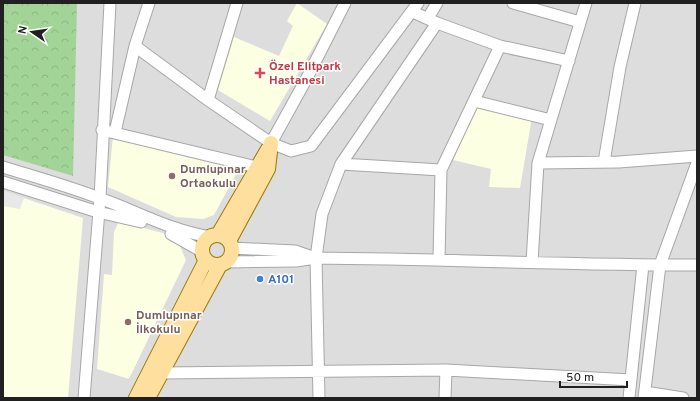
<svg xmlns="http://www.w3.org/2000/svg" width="700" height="401" font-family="Overpass,sans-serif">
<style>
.residential{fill:#dedddd}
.education{fill:#fcffe1}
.forest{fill:url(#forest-crowns)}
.parking{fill:#e8e8e8}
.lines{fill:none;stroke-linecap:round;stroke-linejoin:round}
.minor-casing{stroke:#a7a7a7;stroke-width:13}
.major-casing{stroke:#9c7800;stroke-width:16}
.minor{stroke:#fff;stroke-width:11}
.major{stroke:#ffdf9d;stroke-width:14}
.health-dot{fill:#e0444e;stroke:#fff;stroke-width:1.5}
.education-dot{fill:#8d6e63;stroke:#fff;stroke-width:1.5}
.shop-dot{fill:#3f7fe0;stroke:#fff;stroke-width:1.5}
.labels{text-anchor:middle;stroke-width:3;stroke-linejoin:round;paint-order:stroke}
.health-label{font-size:12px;font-weight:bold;fill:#be3a42;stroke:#fff;text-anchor:start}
.education-label{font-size:12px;font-weight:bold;fill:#785e54;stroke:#fff;text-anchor:start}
.shop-label{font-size:12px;font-weight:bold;fill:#366cbe;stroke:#fff;text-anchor:start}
</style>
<defs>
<pattern id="forest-crowns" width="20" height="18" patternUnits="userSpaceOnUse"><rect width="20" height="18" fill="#a3d497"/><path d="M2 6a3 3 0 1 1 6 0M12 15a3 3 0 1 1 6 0" fill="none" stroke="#8cb682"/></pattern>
</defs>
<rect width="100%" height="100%" fill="#f1efe6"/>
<path class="residential" d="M3 3H697V398H3Z"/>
<path class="education" d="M297 3 327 24 270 121 218 90 234 37 279 56 293 26 287 21Z
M482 105 532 117 520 188 489 187 491 169 453 160 477 108Z
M113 136 241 165 214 215 203 219 176 217 108 187Z
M3 191 83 218 68 398H3Z
M119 221 166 234 179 244 186 260 129 379 97 369 104 274 112 275 114 232Z"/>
<path class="forest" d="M3 3H77L73 176 3 155Z"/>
<path class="parking" d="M3 191 24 198 20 209 3 206Z"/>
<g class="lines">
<g class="minor-casing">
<path id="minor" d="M513 3 580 22
M413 12 437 23 500 46 569 61
M428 18 437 3
M135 46 208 100 271 143 291 151 311 146 418 3
M208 100 237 3
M474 101 551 120
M102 130 256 167
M115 132 135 46 149 3
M271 143 308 76 345 3
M604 162 620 67 635 3
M538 163 619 162 697 156
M341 164 441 170
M3 167C35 177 68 186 99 198 139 212 168 230 211 237
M3 182 98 212 141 222
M171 234 203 252
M232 248 295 251 312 257
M439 259 441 170 500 46
M227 262 296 261 316 258C443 259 570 265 697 265
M532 262 538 163 586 3
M162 373 446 370 631 380
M645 392 683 398
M84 398 100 198 110 3
M319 398 316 258 322 214 341 164 437 23
M445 398 446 370
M629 398 643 265
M644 398 660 265 697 163"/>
</g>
<g class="major-casing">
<path id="major" d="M218 235 268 149
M202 250a15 15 0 1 1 30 0a15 15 0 1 1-30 0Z
M229 241 268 169 271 143
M136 398 206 260
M148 398 220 265"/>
</g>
<use href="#minor" class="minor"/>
<use href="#major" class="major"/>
</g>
<path class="health-dot" d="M258 67h4v4h4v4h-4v4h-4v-4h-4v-4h4z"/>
<g class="education-dot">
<circle cx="172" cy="176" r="4"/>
<circle cx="128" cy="322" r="4"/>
</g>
<circle class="shop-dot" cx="260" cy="279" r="4"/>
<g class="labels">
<g class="health-label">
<text x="269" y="70">Özel Elitpark<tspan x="269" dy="14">Hastanesi</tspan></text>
</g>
<g class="education-label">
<text x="180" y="173">Dumlupınar<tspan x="180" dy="14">Ortaokulu</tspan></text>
<text x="136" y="319">Dumlupınar<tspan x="136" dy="14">İlkokulu</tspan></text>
</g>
<g class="shop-label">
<text x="268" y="283">A101</text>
</g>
</g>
<rect width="700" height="401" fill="none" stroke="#202020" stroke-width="8"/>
<g transform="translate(32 32) rotate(283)" stroke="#ffffff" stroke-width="3" paint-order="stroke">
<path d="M0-3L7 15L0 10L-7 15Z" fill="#202020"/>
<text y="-6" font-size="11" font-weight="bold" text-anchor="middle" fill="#202020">N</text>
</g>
<path d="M560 381v6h67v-6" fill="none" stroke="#202020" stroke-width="2"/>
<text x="566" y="381" font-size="12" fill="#202020" stroke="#ffffff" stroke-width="3" paint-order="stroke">50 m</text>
</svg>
